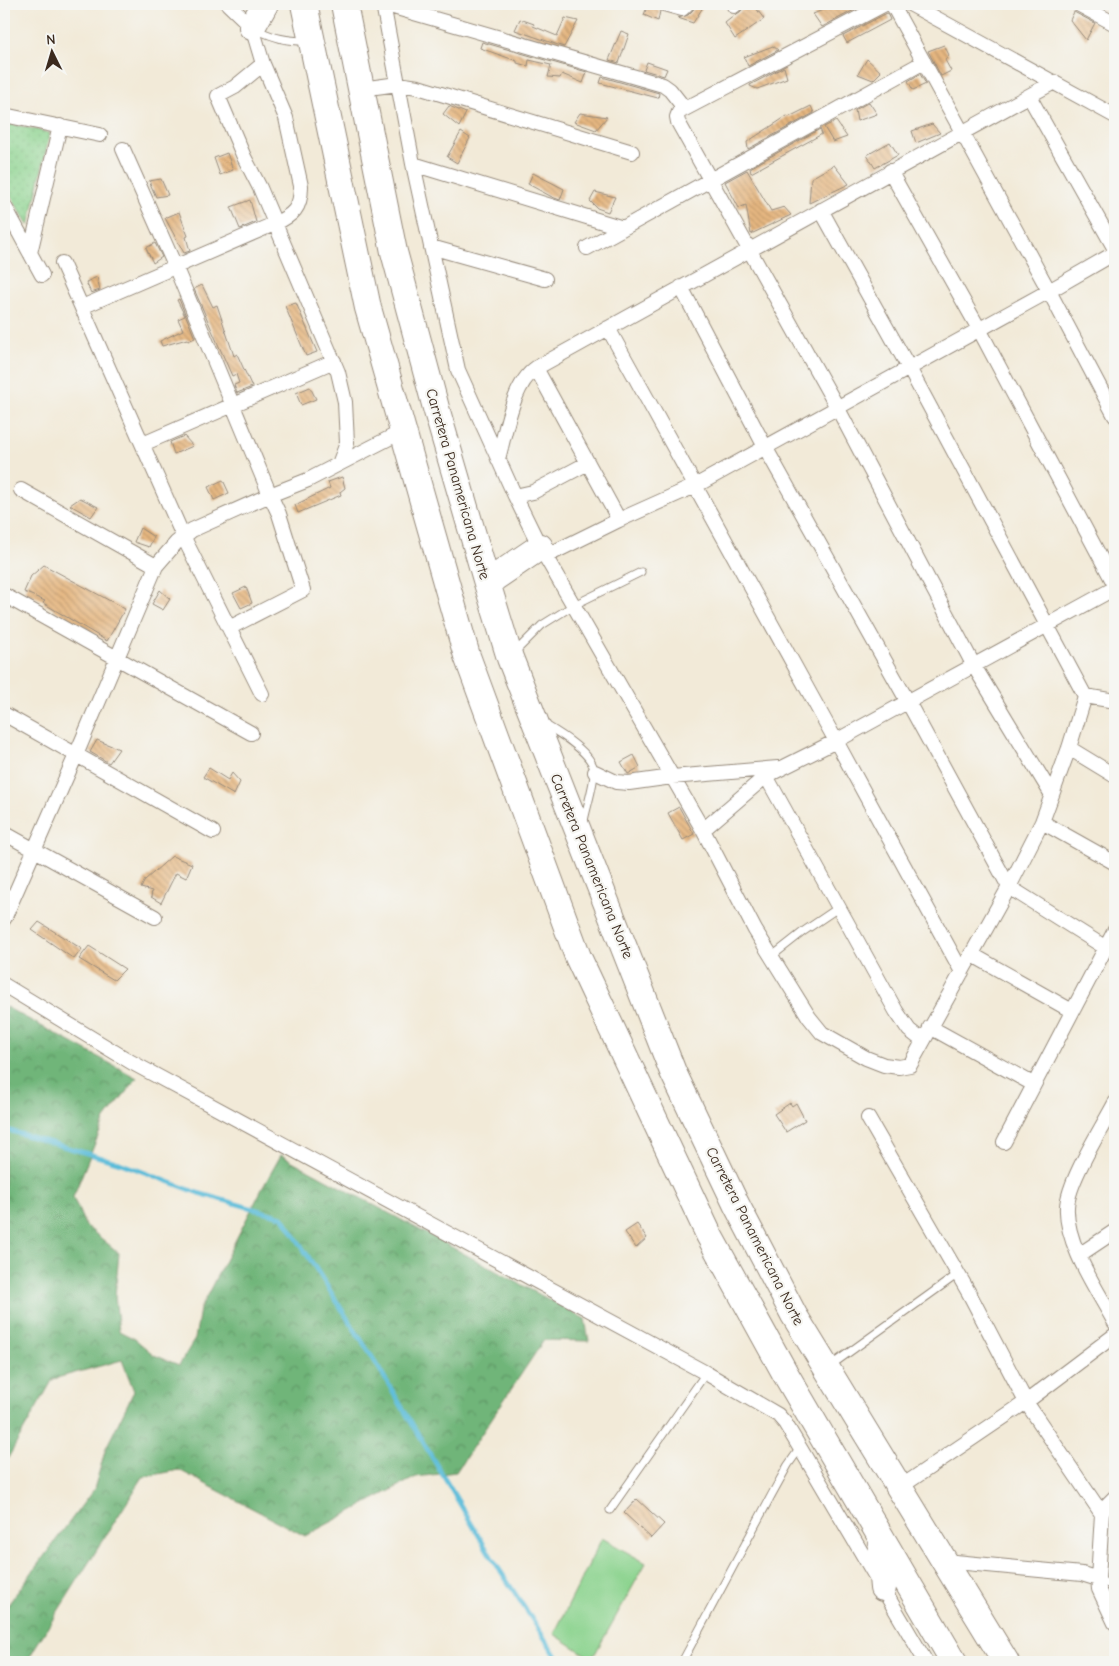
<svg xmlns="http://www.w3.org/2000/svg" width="1119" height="1666" font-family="'Comic Neue',sans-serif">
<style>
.forest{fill:url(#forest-crowns);stroke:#56704c}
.park{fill:url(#park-dots);stroke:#637e56}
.pitch{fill:#8bd38e;stroke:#637e56}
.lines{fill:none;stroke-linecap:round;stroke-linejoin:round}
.stream{stroke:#5abcd9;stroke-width:4.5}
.building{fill:url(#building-back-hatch)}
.lane-casing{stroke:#968a7b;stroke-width:9}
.street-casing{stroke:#968a7b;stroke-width:16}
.highway-casing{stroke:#968a7b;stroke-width:28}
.lane{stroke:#fff;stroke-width:7}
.street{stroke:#fff;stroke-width:14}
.highway{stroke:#fff;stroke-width:26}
.labels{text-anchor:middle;stroke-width:4.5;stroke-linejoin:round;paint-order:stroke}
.street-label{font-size:15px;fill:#3b2a1e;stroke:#f6f6f2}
</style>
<defs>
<pattern id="forest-crowns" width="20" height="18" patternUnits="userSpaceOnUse" patternTransform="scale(1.25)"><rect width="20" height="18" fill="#70b579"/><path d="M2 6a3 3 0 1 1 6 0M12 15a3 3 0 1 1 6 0" fill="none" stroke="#5d9363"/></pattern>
<pattern id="park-dots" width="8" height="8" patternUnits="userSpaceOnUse" patternTransform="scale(1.25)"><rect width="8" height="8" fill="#8bd38e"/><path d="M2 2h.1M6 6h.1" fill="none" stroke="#79b57a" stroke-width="1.8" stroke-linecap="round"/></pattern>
<pattern id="building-back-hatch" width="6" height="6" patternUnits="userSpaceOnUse" patternTransform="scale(1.25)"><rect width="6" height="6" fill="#e6b781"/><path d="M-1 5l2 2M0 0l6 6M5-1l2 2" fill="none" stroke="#bc9569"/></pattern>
</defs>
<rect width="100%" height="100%" fill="#f6f6f2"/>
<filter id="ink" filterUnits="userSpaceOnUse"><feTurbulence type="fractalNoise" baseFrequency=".02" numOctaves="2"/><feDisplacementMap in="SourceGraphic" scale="10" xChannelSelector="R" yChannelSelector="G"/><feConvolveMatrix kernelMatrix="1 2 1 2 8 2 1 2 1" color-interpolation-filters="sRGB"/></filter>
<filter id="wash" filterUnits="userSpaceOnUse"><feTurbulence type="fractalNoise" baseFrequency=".0096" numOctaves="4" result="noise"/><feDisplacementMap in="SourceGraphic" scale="20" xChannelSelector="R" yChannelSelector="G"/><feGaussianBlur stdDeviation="1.12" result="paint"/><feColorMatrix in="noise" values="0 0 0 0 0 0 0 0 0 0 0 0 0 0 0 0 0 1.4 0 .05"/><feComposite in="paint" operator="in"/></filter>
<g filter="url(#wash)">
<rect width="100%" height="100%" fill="#f2ead8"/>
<path class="forest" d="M6 1007 137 1078 105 1119 73 1197 85 1225 119 1253 115 1296 119 1331 135 1339 154 1355 179 1365 195 1339 200 1309 263 1187 281 1155 585 1319 589 1341 544 1340 456 1472 416 1477 305 1536 179 1470 143 1477 34 1649 27 1662H4V1610L94 1489 106 1448 134 1391 122 1360 53 1379 4 1465V1016Z"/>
<path class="park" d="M4 122 50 133 29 226 4 185Z"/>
<path class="pitch" d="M602 1538 646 1563 592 1659 554 1634Z"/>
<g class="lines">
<path class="stream" d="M4 1129 120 1163 198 1193 283 1217 374 1360 492 1558 560 1662"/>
</g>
<g id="blocks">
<path class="building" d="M648 4 655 5 660 11 658 21 644 15Z
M696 4H705L693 23 678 18 688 15 693 10Z
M747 4H753L764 19 735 39 725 23 735 15 740 12Z
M838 4H857L860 7 822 27 813 14Z
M1074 12 1095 23 1086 40 1070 20Z
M887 13 890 20 847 43 843 36Z
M565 18 578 21 564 47 515 30 520 19 534 24 533 26 557 36Z
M621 31 629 34 619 63 609 60Z
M482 42 587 72 583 83 562 74 560 78 548 77 551 65 529 60 528 66 517 63V61L480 48Z
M944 45 949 55 945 60 951 71 941 76 928 51Z
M773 46 778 50 748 66 744 57Z
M867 59 881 72 873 80 858 74Z
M647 62 667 69 664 76 644 70Z
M784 67 787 78 757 89 750 86V85Z
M920 74 926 84 913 90 908 81Z
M602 77 659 93 658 98 600 83Z
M869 102 877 114 857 121 855 110Z
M449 106 466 113 459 127 443 114Z
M811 106 814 113 748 149 747 142 787 116 789 117Z
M580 113 607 117 596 130 574 122Z
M836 121 847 137 833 142 824 127Z
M932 124 940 133 916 143 912 131Z
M820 129 822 134 751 173 750 168Z
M461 132 470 138 457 163 447 157Z
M890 142 898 155 875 168 867 155Z
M227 153 233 170 220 175 214 158Z
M834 165 849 184 809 203 811 178Z
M747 170 771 211 784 207 791 215 751 234 746 205 739 208 725 182Z
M533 173 564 189 560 200 552 197 528 184Z
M161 179 168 195 156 197 149 181Z
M595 192 615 197 608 212 597 208 590 201Z
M250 200 256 222 240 229 231 207Z
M179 212 188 236 186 237 190 251 184 253 165 218Z
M155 243 162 257 153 263 146 248Z
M97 277 100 290 91 293 86 282Z
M202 285 213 307 217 305 234 356 237 354 252 387 237 393 234 385 239 383 236 374 232 376 194 289Z
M179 299 195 338 188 341 187 339 162 346 160 341 183 330 178 319 185 316 177 300Z
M296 303 317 352 306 356 285 306Z
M310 387 316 399 301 405 296 393Z
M184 436 193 446 174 454 170 442Z
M342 477 345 488 340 492 341 495 298 513 295 505 330 488 328 482Z
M223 480 229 493 214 500 208 487Z
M80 498 98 507 91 517 70 505Z
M140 528 154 537 149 547 134 542Z
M44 565 125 609 107 641 43 603 45 601 24 592 31 576Z
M246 587 252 603 241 608 233 593Z
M160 590 170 599 163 610 152 604Z
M97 740 119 749 109 763 90 752Z
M634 755 640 767 628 774 621 762Z
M209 768 228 780 232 773 240 782 234 795 203 777Z
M679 807 694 834 683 840 668 813Z
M172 856 192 864 186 878 176 873 161 903 151 897 152 891 141 888 145 880Z
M39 922 82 949 74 959 32 930Z
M89 946 125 969 114 980 79 959Z
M790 1103 792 1106 796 1103 805 1120 786 1132 774 1114Z
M637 1224 647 1238 636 1248 625 1232Z
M637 1499 664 1524 651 1538 624 1513Z"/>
</g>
</g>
<g filter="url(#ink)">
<use href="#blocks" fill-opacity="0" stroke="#968a7b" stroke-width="1"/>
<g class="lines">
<g class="lane-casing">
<path id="lane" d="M257 30C275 38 286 41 306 41
M515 652 542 625 574 605 641 572
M544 724C559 733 593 753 594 771 595 782 586 809 584 821
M771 957 804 931 838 908
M830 1366 958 1274
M610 1510 706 1373
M1098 1579 1115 1587
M682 1662 772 1494 788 1465 800 1448"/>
</g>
<g class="street-casing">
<path id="street" d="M383 4 413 164 458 370 515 496 540 547 703 830 755 930 809 1017 822 1033 866 1058 884 1065 899 1067 910 1065 1009 887 1042 822 1069 748 1085 696 909 368 821 210
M383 4 663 85 670 90 685 109
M664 4 682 9 687 4
M885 4 679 112 677 117 678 122 837 407 974 666 1052 795
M892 4 1049 291 1115 416
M910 4 1115 116
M1078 4 1115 24
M734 6 736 4
M263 64 235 87 218 96 244 157 260 188 338 372 345 402 347 443 339 464
M361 89 398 84 418 87 632 152
M1029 96 1115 249
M4 115 100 135
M413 164 623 228
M890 171 979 329 1115 585
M4 205 42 275
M431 247 545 279
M587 248 924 62
M30 253 60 126
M62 263 183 536 262 694
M681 287 765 447 908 702 1009 887 1106 948
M82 307 274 224C293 215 301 209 301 186L286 118 263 64 252 27 228 4
M608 328 836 741 962 972
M536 368 619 520
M143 444 334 361
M498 459C506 431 512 385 536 368L1054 82
M21 490 156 566
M515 496 533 492 588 463
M546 556 619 520 695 486 1049 291 1115 253
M4 595 251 733
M229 628 303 590 279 514 270 495 308 480 403 431
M1085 696 1115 701
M4 714 213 832
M1069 748 1115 776
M595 772 616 782 629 783 672 777 778 768
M766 776 896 1011 909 1030 923 1041
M1042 822 1115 863
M703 830 766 776 836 741 1115 588
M4 833 155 917
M4 919 76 755 156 566 176 543 192 530 270 495 175 266 123 149
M971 954 1072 1011
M4 985 131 1062 706 1373 778 1415 785 1423 800 1448 926 1662
M930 1027 1033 1084
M1115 1103C1102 1128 1068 1181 1067 1207 1065 1244 1098 1291 1115 1323
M868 1118 969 1293 1026 1402 1102 1514
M1004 1142 1115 930
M1079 1255 1115 1231
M899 1488 1026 1402 1115 1335
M1115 1497 1105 1507 1102 1514 1098 1579 1099 1589 1115 1623
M945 1561 1082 1574 1098 1579"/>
</g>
<g class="highway-casing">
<path id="highway" d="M304 4 368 308 467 656 578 957 709 1235 785 1373 954 1662
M344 4 394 252 436 408 487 583 510 658 673 1072 736 1204 794 1315 1006 1662
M252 27 265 4
M487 583 540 547
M882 1539 881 1566 883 1588"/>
</g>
<use href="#lane" class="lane"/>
<use href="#street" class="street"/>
<use href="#highway" class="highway"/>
</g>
</g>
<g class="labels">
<g class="street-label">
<text transform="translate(458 484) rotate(74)" y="5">Carretera Panamericana Norte</text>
<text transform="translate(592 866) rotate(68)" y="5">Carretera Panamericana Norte</text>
<text transform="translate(755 1236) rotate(63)" y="5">Carretera Panamericana Norte</text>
</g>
</g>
<rect width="1119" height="1666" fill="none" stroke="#f6f6f2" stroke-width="20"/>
<g transform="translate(52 52) rotate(355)" stroke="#f6f6f2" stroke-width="4" paint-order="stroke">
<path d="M0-4L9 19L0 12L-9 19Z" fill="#3b2a1e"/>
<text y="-8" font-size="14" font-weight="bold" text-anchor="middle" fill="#3b2a1e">N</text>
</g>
</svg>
